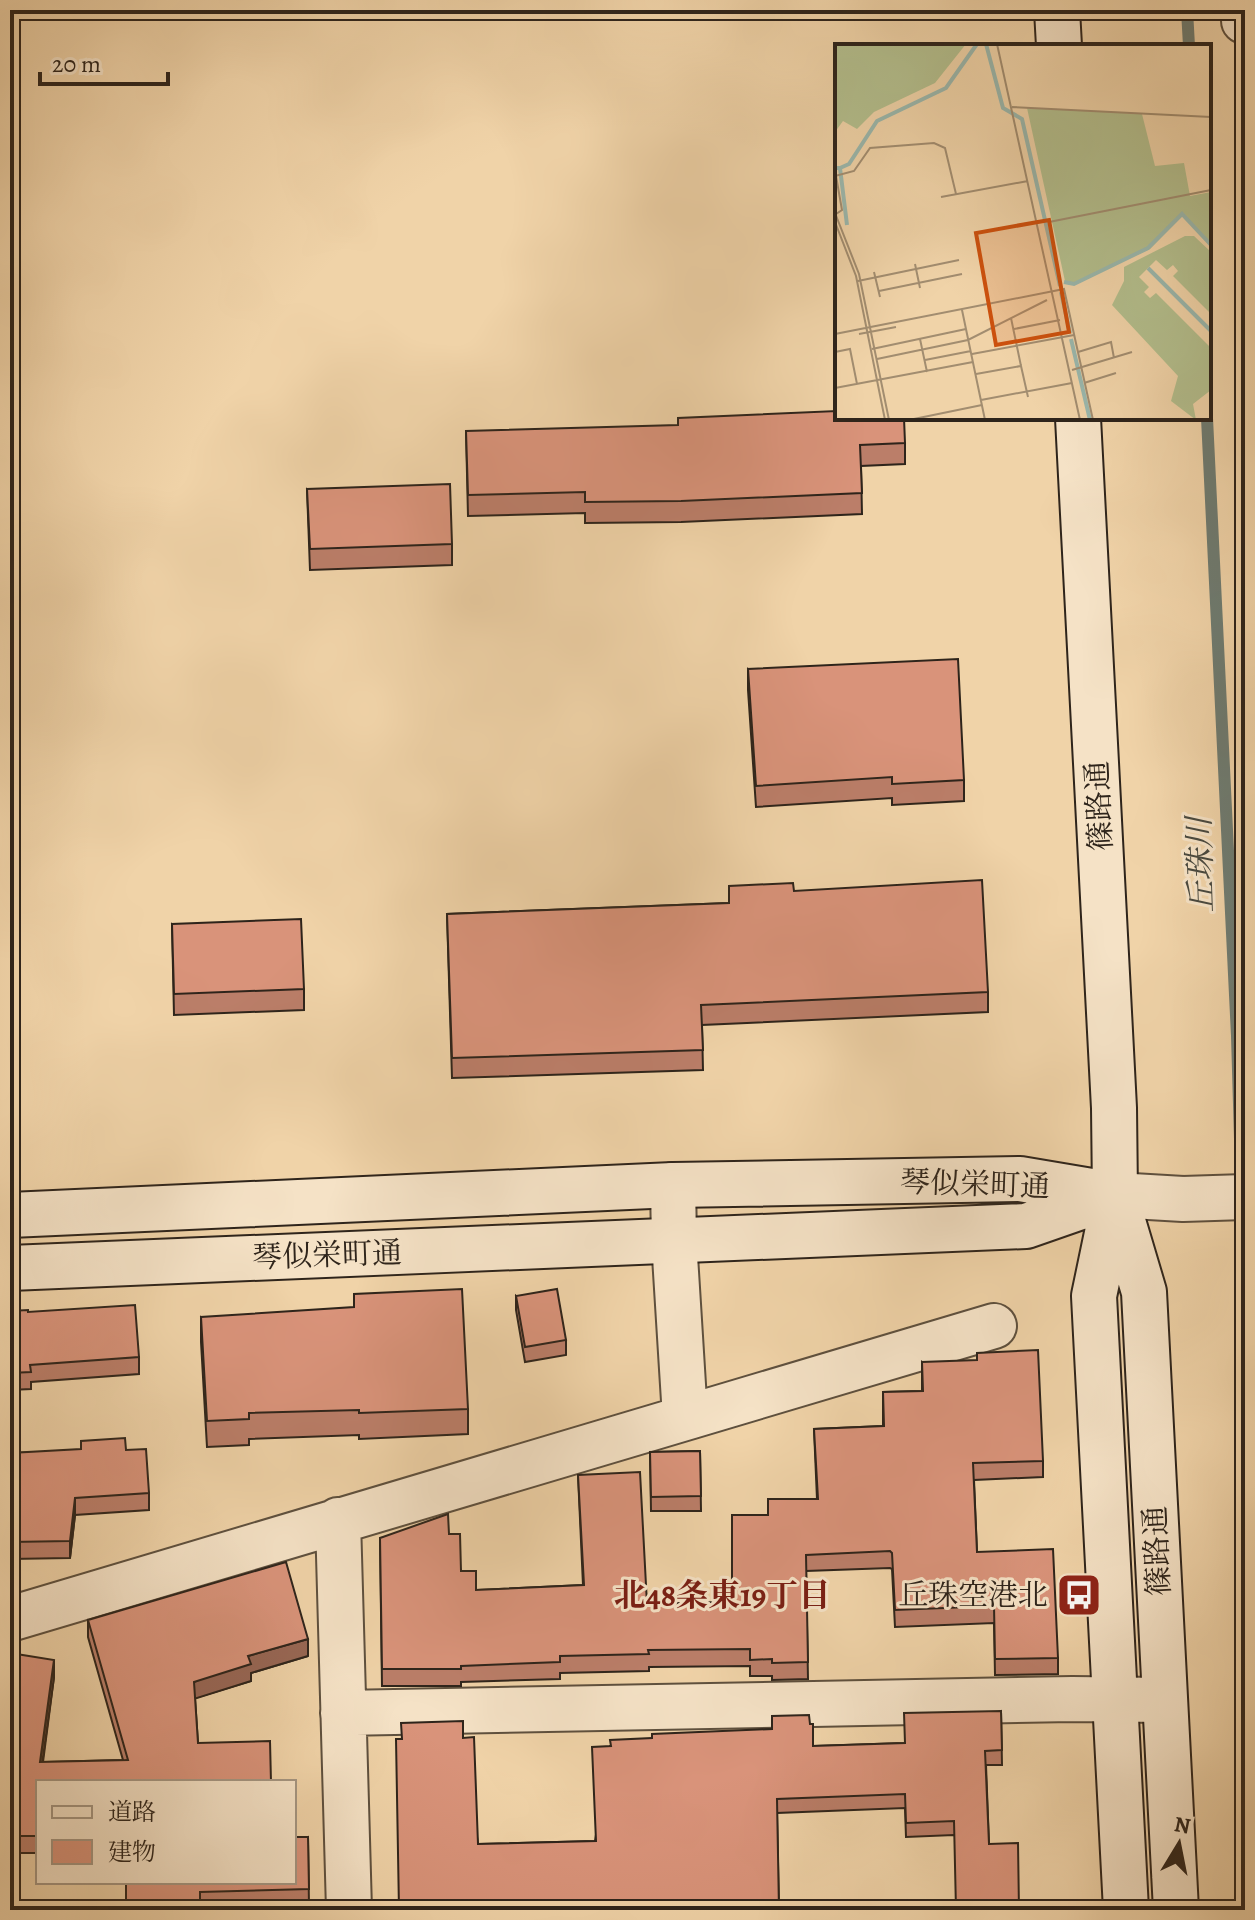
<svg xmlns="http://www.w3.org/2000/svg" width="1255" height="1920" font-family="Alegreya,'Noto Serif JP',serif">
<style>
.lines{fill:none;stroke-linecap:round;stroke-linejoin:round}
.stream{stroke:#6f7c72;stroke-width:12}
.street-casing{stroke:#5e503e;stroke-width:48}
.secondary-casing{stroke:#2e241b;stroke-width:48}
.street{stroke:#f5e2c6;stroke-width:44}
.secondary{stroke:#f5e2c6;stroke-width:44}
.wall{fill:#bb7e69;stroke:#2e241b;stroke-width:2}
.shaded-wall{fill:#986755;stroke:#2e241b;stroke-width:2}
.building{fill:#d9937a;stroke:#2e241b;stroke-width:2}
.labels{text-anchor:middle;stroke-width:6;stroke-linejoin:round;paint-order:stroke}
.street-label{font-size:30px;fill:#2e241b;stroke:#f5e2c6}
.poi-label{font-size:30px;fill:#2e241b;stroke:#f5e2c6;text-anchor:end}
.water-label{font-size:32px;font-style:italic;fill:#49493f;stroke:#f5e2c6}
.neighbourhood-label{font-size:32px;font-weight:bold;fill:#7a1f14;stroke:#f5e2c6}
.inset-river{fill:none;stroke:#9ab7ac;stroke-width:4}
.inset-road{fill:none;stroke:#a28d70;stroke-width:2}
.view{fill:#cc510e;fill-opacity:0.15;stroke:#cc510e;stroke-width:4}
.inset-edge{fill:none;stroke:#2e241b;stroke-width:4}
</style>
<rect width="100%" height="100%" fill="#f0d3a8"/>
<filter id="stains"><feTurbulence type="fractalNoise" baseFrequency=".0025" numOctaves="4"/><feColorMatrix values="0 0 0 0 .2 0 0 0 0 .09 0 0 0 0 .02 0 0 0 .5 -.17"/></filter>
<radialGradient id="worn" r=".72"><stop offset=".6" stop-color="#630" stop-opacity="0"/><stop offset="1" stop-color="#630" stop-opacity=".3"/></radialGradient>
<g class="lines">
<path class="stream" d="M1187 10 1189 46
M1207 418 1237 1036 1245 1310"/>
<g class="street-casing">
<path id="street" d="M1244 21H1245
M673 1185 674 1240 685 1417
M1115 1195 1183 1199 1245 1197
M338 1520 349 1910
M10 1619 994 1326
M343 1713 1072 1699 1164 1700"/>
</g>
<g class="secondary-casing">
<path id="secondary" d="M1057 10 1059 46
M1078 418 1114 1108 1115 1195 1094 1296 1126 1910
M1117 1201 1144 1292 1176 1910
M10 1215 673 1185 1020 1179 1109 1194
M10 1268 1026 1226 1115 1195"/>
</g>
<use href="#street" class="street"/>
<use href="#secondary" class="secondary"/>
</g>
<path class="wall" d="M466 431 905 443V464L861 466 862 514 681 522 585 523V513L468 516Z
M307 489 452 544V565L310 570Z
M748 669 964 780V801L892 805V798L756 807 748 690Z
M729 886 794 891 988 992V1012L702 1025 703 1070 452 1078 447 914 729 903Z
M172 924 304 989V1010L174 1015Z
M516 1296 566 1340V1355L525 1362 516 1310Z
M10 1311 28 1312 139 1357V1374L31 1382V1389L10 1390Z
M201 1317 468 1409V1434L359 1439V1435L249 1439V1445L207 1447 201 1342Z
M922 1362 1043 1461V1477L974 1480 977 1552 1058 1658V1674L995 1675 994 1623 895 1627 892 1569 890 1568 806 1571 808 1679 772 1680V1676H750V1666L649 1667V1671L560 1673V1679L461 1682V1686H382L380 1538 449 1534 461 1571 476 1590 583 1585 578 1475 647 1604 732 1602 768 1515 817 1499 814 1429 883 1426V1392L922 1391Z
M126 1450 149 1493V1510L75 1515 70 1558 10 1559V1453Z
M700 1451 701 1511H651L650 1452Z
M88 1620 308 1656 251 1673V1681L195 1698 198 1743 38 1782V1853H10V1653L54 1677 43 1762 123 1760 88 1637Z
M1001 1711 1002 1765H986L989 1844 1019 1910 954 1835 906 1837 905 1808 777 1813 779 1910H399L463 1738 478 1844 595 1841 610 1746 652 1738 772 1729 810 1724 813 1746 904 1743Z
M308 1837 309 1906 200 1909V1910H126V1882Z"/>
<path class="shaded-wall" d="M75 1498V1515L70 1558V1541Z
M308 1639V1656L251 1673V1681L194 1699V1682L248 1656Z
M54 1660V1677L40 1779V1762Z"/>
<path class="building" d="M837 411V418H904L905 443 860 445 862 493 681 501 585 502V492L468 495 466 431 678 425V418Z
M450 484 452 544 310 549 307 489Z
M958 659 964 780 892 784V777L756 786 748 669Z
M982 880 988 992 701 1005 703 1050 452 1058 447 914 729 903V886L793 883 794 891Z
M301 919 304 989 174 994 172 924Z
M462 1289 468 1409 359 1413V1410L249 1413V1419L207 1421 201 1317 354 1307V1294Z
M557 1289 566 1340 525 1347 516 1296Z
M135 1305 139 1357 30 1365 31 1372 10 1373V1311L28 1310V1312Z
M1038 1350 1043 1461 973 1463 977 1552 1053 1549 1058 1658 995 1659 994 1606 895 1610 892 1553 890 1551 806 1555 808 1662 772 1663V1659L750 1660V1649L648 1650 649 1654 560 1656V1662L461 1666V1669H382L380 1538 448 1514 449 1534H460L461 1571H476V1590L584 1585 578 1475 640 1472 647 1604 732 1602V1515H768V1499H818L814 1429 884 1426 883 1392 923 1391 922 1362 977 1360V1353Z
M125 1438 126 1450 146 1449 149 1493 75 1498 70 1541 10 1542V1453L81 1449V1441Z
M700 1451 701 1496 651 1497 650 1452Z
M286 1562 308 1639 248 1656 251 1664 194 1682 198 1743 270 1741 271 1782H38V1836H10V1653L54 1660 40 1762 128 1760 88 1620Z
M1001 1711 1002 1750 985 1751 989 1844 1018 1843 1019 1910H956L954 1821 906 1823 905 1794 777 1799 779 1910H654L653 1904 546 1907V1910H475V1907L399 1910 396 1739H402L401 1723 463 1721V1738L474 1737 478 1844 596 1841 592 1747 611 1746 610 1740 652 1738V1734L772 1729V1716L809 1715 810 1724H813V1746L905 1743 904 1713Z
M294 1837H308L309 1889 200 1892V1904L126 1906V1882H294Z"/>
<defs>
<g id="bus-square" transform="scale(2.3)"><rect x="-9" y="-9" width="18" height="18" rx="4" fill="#8f2418" stroke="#f5e2c6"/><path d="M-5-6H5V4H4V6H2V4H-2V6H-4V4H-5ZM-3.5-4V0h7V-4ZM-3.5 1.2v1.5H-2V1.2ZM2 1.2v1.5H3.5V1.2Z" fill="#fff"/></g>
</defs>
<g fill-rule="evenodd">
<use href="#bus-square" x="1079" y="1595"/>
</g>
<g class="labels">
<g class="street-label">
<text transform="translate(1099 806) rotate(-93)" y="10">篠路通</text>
<text transform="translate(975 1184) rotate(2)" y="10">琴似栄町通</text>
<text transform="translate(327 1255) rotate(-2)" y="10">琴似栄町通</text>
<text transform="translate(1157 1551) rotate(-93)" y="10">篠路通</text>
</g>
<g class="poi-label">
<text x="1048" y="1605">丘珠空港北</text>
</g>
<g class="water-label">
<text transform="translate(1200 865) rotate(-92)" y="11">丘珠川</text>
</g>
<g class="neighbourhood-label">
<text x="722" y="1606">北48条東19丁目</text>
</g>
</g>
<g transform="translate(835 44)">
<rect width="376" height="376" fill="#f0d3a8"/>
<path d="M0 0H131L100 39 39 68 22 85 8 77 0 88ZM192 64 307 70 320 122 349 119 355 152 376 148V199L348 171 315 205 238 239 230 237ZM350 192H359L376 208V270L338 232 343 227 338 221 332 226 321 216 304 233 314 243 309 248 315 254 321 249 374 302 376 346 358 360 361 376 336 357 343 332 277 261 289 237V223Z" fill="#b3be8d"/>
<path class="inset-river" d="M151 0 168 64 187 75 225 242M0 124H5L12 181M5 124 14 120 42 77 111 44 142 0M313 224 376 287M229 238 239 240 313 204 347 170 376 201M226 248 235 289M236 295 255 376"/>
<path class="inset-road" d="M162 0 245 376M177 63 376 73M0 132 19 127 35 104 99 99 110 104 121 150M106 153 193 137M0 169 24 230 54 376M1 170 7 166 1 132M0 178 21 232 50 376M214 178 376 146M80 220 85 244M39 228 45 253M23 237 124 216M44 247 127 230M127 266 150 376M176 274 186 322M179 285 225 276M0 290 229 245 258 376M24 290 61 283M85 295 92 328M37 305 131 285M0 308 15 305 22 340M243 308 276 298 279 314M137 310 239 291M42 315 133 296 212 256M90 316 136 307M237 326 297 308M141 330 186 322 193 353M249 339 281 329M0 344 138 318M146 356 237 339M74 376 147 361"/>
<path class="view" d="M214 176 234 288 161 301 141 189Z"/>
<rect width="376" height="376" class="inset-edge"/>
</g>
<rect width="1255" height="1920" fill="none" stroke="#f0d3a8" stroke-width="40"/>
<rect x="12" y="12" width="1231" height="1896" fill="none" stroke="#2e241b" stroke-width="4"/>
<rect x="20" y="20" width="1215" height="1880" fill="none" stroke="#2e241b" stroke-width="2"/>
<rect x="36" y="1780" width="260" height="104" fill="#f5e2c6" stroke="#a59682" stroke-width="2"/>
<rect x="52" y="1806" width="40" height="12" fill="#f5e2c6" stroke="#a59682" stroke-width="2"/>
<text x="108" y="1820" font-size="24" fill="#2e241b">道路</text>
<rect x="52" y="1840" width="40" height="24" fill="#d9937a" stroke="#a59682" stroke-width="2"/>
<text x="108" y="1860" font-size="24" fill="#2e241b">建物</text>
<g transform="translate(1179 1844) rotate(10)" stroke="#f5e2c6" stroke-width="6" paint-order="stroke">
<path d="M0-6L14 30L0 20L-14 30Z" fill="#2e241b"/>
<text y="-12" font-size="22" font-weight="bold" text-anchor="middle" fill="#2e241b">N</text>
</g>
<path d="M40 72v12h128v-12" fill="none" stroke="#2e241b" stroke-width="4"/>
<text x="52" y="72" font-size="24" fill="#2e241b" stroke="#f5e2c6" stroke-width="6" paint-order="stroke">20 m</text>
<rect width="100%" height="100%" filter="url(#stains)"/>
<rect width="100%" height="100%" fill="url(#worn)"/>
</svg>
